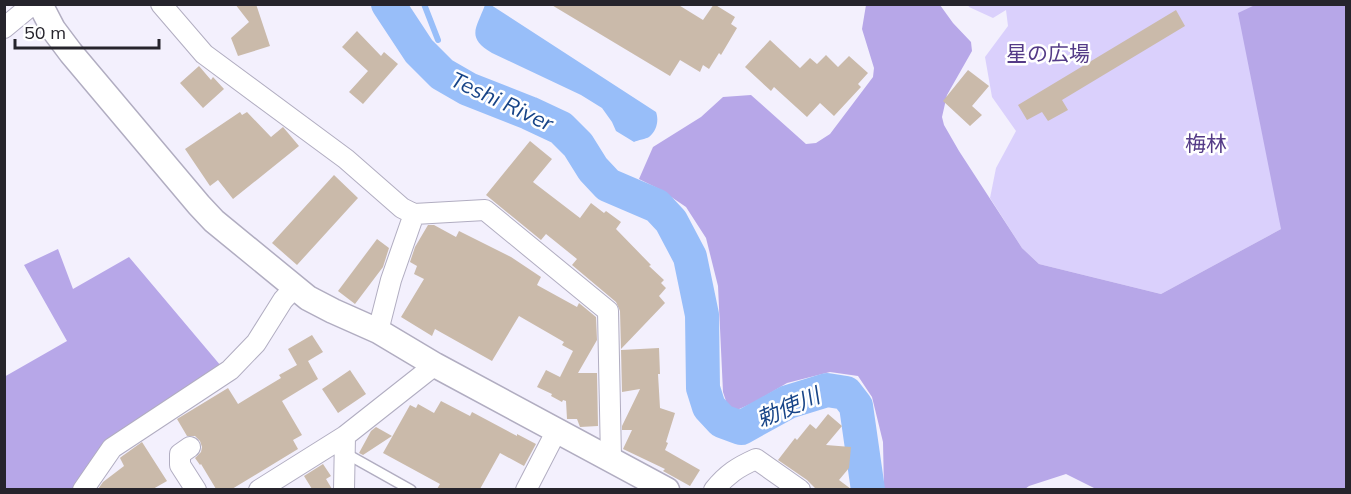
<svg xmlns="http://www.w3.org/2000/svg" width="1351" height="494" font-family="Mulish,'Noto Sans JP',sans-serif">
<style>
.green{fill:#dad0fc}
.forest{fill:#b7a7e8}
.water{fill:#98bef9}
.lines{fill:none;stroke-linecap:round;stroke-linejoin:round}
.stream{stroke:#98bef9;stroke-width:6}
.river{stroke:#98bef9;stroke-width:34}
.building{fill:#cabaaa}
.service-casing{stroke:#b1adc1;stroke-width:12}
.minor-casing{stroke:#b1adc1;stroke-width:22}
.tertiary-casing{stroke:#b1adc1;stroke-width:27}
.service{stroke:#fff;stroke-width:9}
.minor{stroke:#fff;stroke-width:20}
.tertiary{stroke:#fff;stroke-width:24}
.labels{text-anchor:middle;stroke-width:5;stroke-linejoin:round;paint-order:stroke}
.park-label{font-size:21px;fill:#543b87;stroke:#fff}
.water-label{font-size:22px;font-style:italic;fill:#184588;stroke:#fff}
</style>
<rect width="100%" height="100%" fill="#f3f0fd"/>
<path class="green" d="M968 5H1346L1281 229 1161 294 1039 264 1022 248 990 198 996 168 1016 131 992 97 985 57 1008 26 1006 10 993 18 969 7Z"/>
<path class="forest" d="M866 5H940L953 23 971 42 972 51 947 95 942 117 944 125 959 151 1022 248 1039 264 1161 294 1281 229 1238 13 1255 5H1346V489H1096L1066 474 1029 486 1025 489H884L883 442 872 397 858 376 830 372 787 383 755 402 737 410 728 407 723 392 718 286 706 238 686 207 661 190 639 179 653 147 701 117 723 97 751 95 806 144 816 143 830 134 873 77 874 68 862 29Z
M58 249 73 289 129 257 221 366 76 489H5L4 377 67 341 24 265Z"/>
<path class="water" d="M485 5H491L656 112C659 120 657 131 649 137 646 139 638 140 634 142L616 131 612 122 602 108 581 95 492 53C466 37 476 29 485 5Z"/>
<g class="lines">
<path class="stream" d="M424 4 438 40"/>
<path class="river" d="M388 4 419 51 442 74 468 89 529 113 561 128 578 145 593 169 608 185 657 206 671 221 690 257 702 315 703 388 709 407 722 421 741 428 788 402 827 390 846 393 856 406 868 490"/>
</g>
<path class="building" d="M235 4H256L270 46 238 56 231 38 249 22Z
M550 4H677L703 20 714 4 735 17 731 24 737 28 721 55 719 53 709 69 703 65 700 72 680 60 670 76Z
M1176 10 1185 26 1062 100 1068 110 1048 121 1042 112 1027 120 1018 105Z
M357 31 381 56 384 52 398 64 363 104 349 92 368 71 342 47Z
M770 40 800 68 810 58 817 64 826 55 838 67 849 56 868 73 858 84 861 87 834 116 820 103 807 117 774 87 771 91 745 67Z
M199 66 211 80 213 77 224 89 203 108 180 83Z
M968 70 989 86 972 106 982 115 970 126 943 101Z
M240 112 242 115 247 112 271 137 283 127 299 146 233 199 218 180 210 186 185 149Z
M530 141 552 159 533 182 580 218 591 203 604 213 606 211 621 222 616 229 651 265 649 266 664 280 661 283 666 288 659 296 665 303 621 349 620 311 616 302 572 265 577 259 546 234 541 240 486 195Z
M334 175 358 198 297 265 272 243Z
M428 225H434L456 237 459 231 511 257 541 277 537 285 577 307 579 303 596 317 597 340 578 373H597L598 426 580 427 577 419H567L566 401 563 400 562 402 551 396 552 394 537 387 546 370 560 377 573 351 562 345 564 342 519 316 492 361 435 329 432 336 401 317 424 279 414 274 417 266 410 262 415 247Z
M377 239 389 248 383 267 355 304 338 291Z
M312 335 323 352 308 361 318 379 282 401 302 435 293 440 298 449 232 489H216L201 464 200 465 195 458 201 452 202 447 200 441 195 436H187L177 419 228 388 238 404 281 378 279 375 297 365 288 349Z
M659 348 660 374H658L660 408 675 413 666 442 668 443 665 450 700 470 690 486 663 471 665 469 623 449 632 430H622V426L640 389 622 392 621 350Z
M350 370 366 394 338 413 322 389Z
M441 401 470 416 472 412 517 436V434L536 444 524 466 500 453 480 489H437L440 484 383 453 410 405 416 408 418 404 434 413Z
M828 414 842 426 826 445 851 447 849 468 839 480 851 489H816L807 480 778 460 795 438 797 440 810 424 816 429Z
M376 427 392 436 363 455 359 453 371 431Z
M142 442 167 481 153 489H98L103 482 124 466 120 458 121 457Z
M323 464 331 476 326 479 332 489H312L304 476Z"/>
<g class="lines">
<g class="service-casing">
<path id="service" d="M345 453 411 490"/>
</g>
<g class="minor-casing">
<path id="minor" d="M161 4 204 54 346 159 402 208 414 214 485 210 608 311 611 459
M4 28 33 4
M378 331 391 280 414 214
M190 447 180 454V465L196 490
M83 490 112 448 230 370 256 343 283 300 295 287
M259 490 345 436 435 365
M344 490 345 436
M526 490 557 430
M714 490C727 474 738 467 756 459L800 490"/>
</g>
<g class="tertiary-casing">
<path id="tertiary" d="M40 4 53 29 71 53 199 205 214 221 308 298 333 311 378 331 435 365 667 490"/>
</g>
<use href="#service" class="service"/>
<use href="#minor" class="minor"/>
<use href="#tertiary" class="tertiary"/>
</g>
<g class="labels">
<g class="park-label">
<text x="1048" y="61">星の広場</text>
<text x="1206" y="151">梅林</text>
</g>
<g class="water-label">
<text transform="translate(502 101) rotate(25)" y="8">Teshi River</text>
<text transform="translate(788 407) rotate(-23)" y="8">勅使川</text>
</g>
</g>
<rect width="1351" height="494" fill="none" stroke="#26242c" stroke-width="12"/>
<path d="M15 39v9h144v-9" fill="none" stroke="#26242c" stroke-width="3"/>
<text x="24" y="39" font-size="18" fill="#26242c" stroke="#ffffff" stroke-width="4.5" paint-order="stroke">50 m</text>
</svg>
